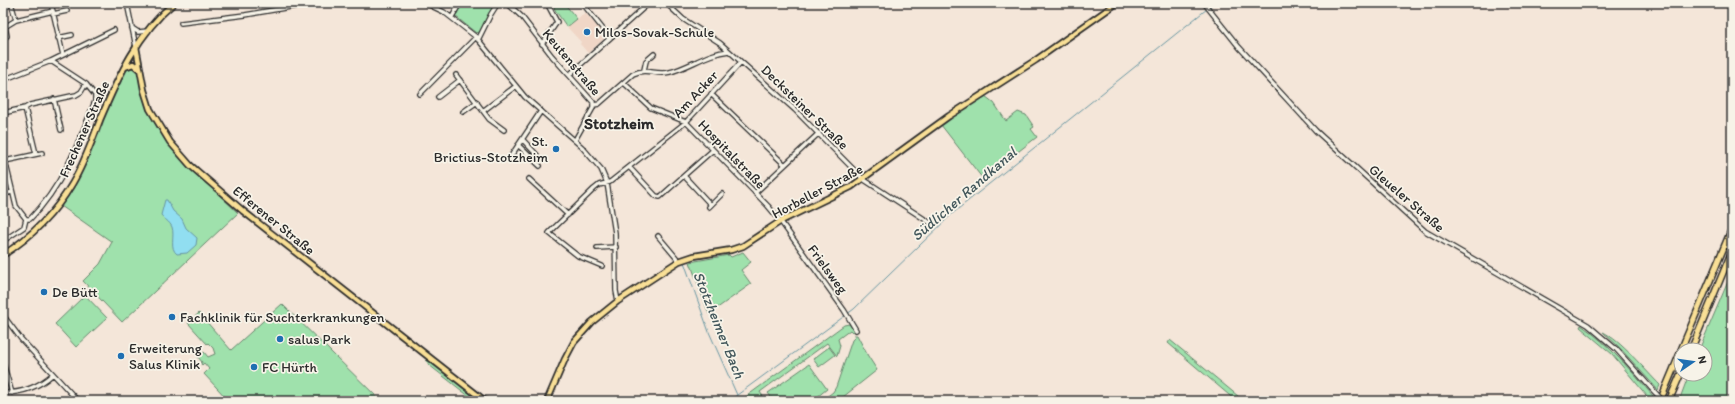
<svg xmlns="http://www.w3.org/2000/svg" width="1735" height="404" font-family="Itim,sans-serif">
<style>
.built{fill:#f0d6c6}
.green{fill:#9fe1ac;stroke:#65866c}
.water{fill:#91def1;stroke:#6896a2}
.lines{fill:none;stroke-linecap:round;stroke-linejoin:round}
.stream{stroke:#6896a2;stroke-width:1}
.minor-casing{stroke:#2b2b2b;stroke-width:6}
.major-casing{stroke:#2b2b2b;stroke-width:8}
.highway-casing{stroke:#2b2b2b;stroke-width:8}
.minor{stroke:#f7f3e8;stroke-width:3.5}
.major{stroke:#f9df96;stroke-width:4.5}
.highway{stroke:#f9df96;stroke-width:5}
.minor-bridge-casing{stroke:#2b2b2b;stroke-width:6;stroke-linecap:butt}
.minor-bridge{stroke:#f7f3e8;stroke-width:3.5}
.poi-dot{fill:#1f6fb2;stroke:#f7f3e8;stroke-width:1.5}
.labels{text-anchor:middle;stroke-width:3.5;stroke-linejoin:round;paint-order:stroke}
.poi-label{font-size:14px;fill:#2b2b2b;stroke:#f7f3e8;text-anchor:start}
.street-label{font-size:14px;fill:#2b2b2b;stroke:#f7f3e8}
.water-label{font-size:15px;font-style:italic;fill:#44585c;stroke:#f7f3e8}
.quarter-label{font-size:16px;font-weight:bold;fill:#2b2b2b;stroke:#f7f3e8}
</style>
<rect width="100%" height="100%" fill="#f4e6d9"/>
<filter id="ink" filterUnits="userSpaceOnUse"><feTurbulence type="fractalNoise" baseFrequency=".025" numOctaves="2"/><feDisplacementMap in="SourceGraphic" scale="8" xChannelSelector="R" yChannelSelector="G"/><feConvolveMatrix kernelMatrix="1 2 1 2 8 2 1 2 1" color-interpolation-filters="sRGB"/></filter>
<g filter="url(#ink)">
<path class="built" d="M586 12V14L605 36V38L588 53 580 44 581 42 567 27Z"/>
<path class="green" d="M462 3H495L480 32 476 33 455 16Z
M553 3H564L577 19 567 27 555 10Z
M132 66 137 70 144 98 149 111 165 139 183 160 238 213 122 322 83 281 100 264 112 242 61 206 84 166 114 91 125 70Z
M985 96 994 103 1006 121 1018 112 1026 115 1034 127 1031 129 1037 137 983 179 941 125Z
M743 252 751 262 741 270 751 284 709 314 690 262 729 255 731 257Z
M1732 272V401H1679L1689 374H1705V350H1699Z
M85 295 107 318 76 347 55 324Z
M282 304 381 401H229L204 374 209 369 204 363 202 365 201 364 202 362 198 357 204 352 208 357 215 354 213 348 208 343 207 344 188 323 199 313 231 350Z
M849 324 854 330 852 332 850 330 838 339 840 346 837 356 827 343 760 392 766 401H740L844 325Z
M1581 325C1610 345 1631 371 1654 397L1652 401H1649L1647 396 1612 354 1580 327Z
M1603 332C1620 340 1646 371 1660 385L1658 390 1619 347Z
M854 335H857L868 356 877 370 838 401H821L833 392 836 387 852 340 855 337Z
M1170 340 1244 401H1236L1168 343Z
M829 347 835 355 819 367 813 359Z
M426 360C435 360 472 393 481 401H475L429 365Z
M809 364 827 389 812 401H774L768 393Z"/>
<path class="water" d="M165 200H167L173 211 182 219 186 228 197 238 196 245 187 253 177 254C169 248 175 236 172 227 169 221 165 220 161 215Z"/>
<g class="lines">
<path class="stream" d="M1210 7 1213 3
M684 262 709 332 737 395
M729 401 854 309 953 213 1207 9"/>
<g class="minor-casing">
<path id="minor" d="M11 3 16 20 53 11
M51 3 63 55
M127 3 136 47
M425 3 444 12 476 37 525 97 582 147 601 169 607 183 615 233 616 291 618 301
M507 3 522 17 552 56 593 102V108L575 140
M666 3 683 19 720 43 795 110 863 179 932 224
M1204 3 1239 47 1316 131 1425 231 1588 325 1616 349 1651 388
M583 4 610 38
M53 14 67 11
M452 17 460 3
M181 23 245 15 296 6 302 3
M5 27 7 36
M3 28 16 20
M132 28 138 32 148 31
M58 38 72 35
M478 40 491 14 498 3
M542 44 557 22 549 7V3
M644 70 646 61 654 54
M456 75 489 119 504 130
M569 75 649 3
M3 80 51 61 114 30
M624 83 651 108 686 122 768 206 779 219 844 310 856 330
M420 94 476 37
M711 94 785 165
M438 97 460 80
M54 99 61 130
M594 105 599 104 633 74C648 67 655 76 670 72 690 67 707 53 729 51
M25 108 36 154
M483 111 516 86
M463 112 477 102
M3 113 25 108 30 105 76 95 81 92 86 84
M523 140 537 155 534 160
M518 145 540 166
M3 152 16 206 26 219
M511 156 541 111
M5 161 42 153
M630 168 656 196 660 197 713 150
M685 177 711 205
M529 179 568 215
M755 193 819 133
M3 194 12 192
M709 207 722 194
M26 219H30C63 186 79 142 95 101V95L86 84 51 61
M658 236 679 261
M3 241 24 227 26 219
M597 248 616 247
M602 266 578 256 549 233 594 189 599 185 610 182 686 122 741 62
M3 315 21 339 78 401
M3 363 12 393
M3 393C23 393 39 387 53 374
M152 401 160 400"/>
</g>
<g class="major-casing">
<path id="major" d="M136 47 144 90 150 109 170 142 190 165 243 211 485 401
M125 67 133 64 139 69
M3 255C31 237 55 213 72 184 84 164 92 141 100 120 118 77 138 33 174 3
M547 401 565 359 574 342 592 322 618 301 679 261 694 256 731 250 743 246 781 221 851 187 949 116 1036 60 1117 3"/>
</g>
<g class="highway-casing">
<path id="highway" d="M1681 350 1732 228
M1691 350 1732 251
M1660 401 1681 351
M1669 401 1681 373"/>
</g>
<use href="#minor" class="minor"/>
<use href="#major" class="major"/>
<use href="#highway" class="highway"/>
<g class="minor-bridge-casing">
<path id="minor-bridge" d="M1651 388 1663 401"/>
</g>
<use href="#minor-bridge" class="minor-bridge"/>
</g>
</g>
<g class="poi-dot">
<circle cx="587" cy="32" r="4"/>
<circle cx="556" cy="149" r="4"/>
<circle cx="44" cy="292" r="4"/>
<circle cx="172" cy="317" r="4"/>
<circle cx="280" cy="339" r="4"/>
<circle cx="121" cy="356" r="4"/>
<circle cx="254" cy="367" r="4"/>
</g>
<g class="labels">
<g class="poi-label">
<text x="595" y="37">Milos-Sovak-Schule</text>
<text x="548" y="146" text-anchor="end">St.<tspan x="548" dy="16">Brictius-Stotzheim</tspan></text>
<text x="52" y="297">De Bütt</text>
<text x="180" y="322">Fachklinik für Suchterkrankungen</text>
<text x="288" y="344">salus Park</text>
<text x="129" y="353">Erweiterung<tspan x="129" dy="16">Salus Klinik</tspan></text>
<text x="262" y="372">FC Hürth</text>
</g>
<g class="street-label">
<text transform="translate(572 62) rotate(50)" y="5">Keutenstraße</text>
<text transform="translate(695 94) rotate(-47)" y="5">Am Acker</text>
<text transform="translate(805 107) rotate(44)" y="5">Decksteiner Straße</text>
<text transform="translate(84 129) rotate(-66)" y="5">Frechener Straße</text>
<text transform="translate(732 154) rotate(46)" y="5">Hospitalstraße</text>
<text transform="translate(817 191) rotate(-28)" y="5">Horbeller Straße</text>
<text transform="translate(1407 198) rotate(41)" y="5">Gleueler Straße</text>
<text transform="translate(274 220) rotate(39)" y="5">Efferener Straße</text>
<text transform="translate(828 269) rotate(54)" y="5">Frielsweg</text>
</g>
<g class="water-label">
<text transform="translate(964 194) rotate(-41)" y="5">Südlicher Randkanal</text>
<text transform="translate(719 325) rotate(68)" y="5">Stotzheimer Bach</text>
</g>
<g class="quarter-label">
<text x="619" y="129">Stotzheim</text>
</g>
</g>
<rect width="1735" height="404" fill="none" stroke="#f7f3e8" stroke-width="16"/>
<rect x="8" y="8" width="1719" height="388" fill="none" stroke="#2b2b2b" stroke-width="1.5" filter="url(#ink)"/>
<g transform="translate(1693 362) rotate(77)"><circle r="19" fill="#f7f3e8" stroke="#a5a39c"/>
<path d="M0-3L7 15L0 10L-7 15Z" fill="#1f6fb2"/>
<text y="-6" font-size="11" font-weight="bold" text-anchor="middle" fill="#2b2b2b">N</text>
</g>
</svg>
